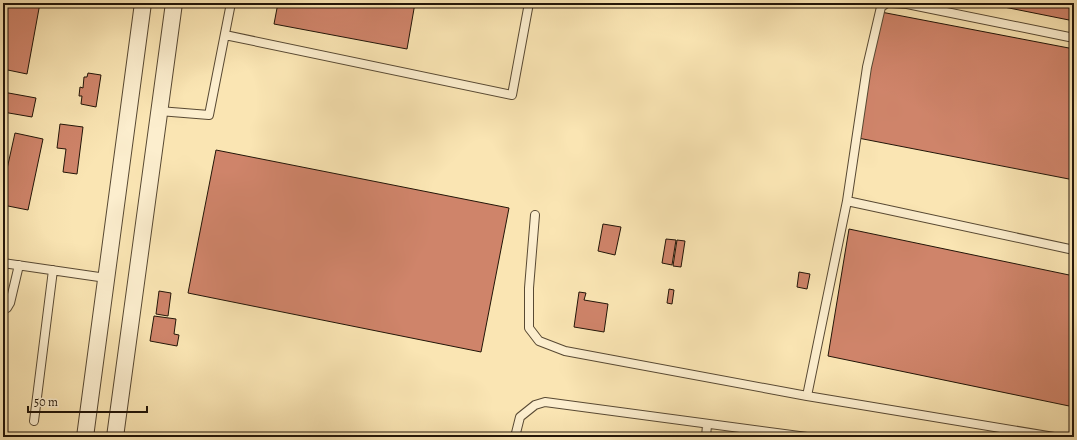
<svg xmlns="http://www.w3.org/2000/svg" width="1077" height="440" font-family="Alegreya,serif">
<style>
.building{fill:#cf846a;stroke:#221508}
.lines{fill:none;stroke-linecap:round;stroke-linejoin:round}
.service-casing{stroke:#584933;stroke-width:10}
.minor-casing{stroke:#584933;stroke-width:18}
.service{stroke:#fceece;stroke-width:8}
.minor{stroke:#fceece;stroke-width:16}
</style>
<rect width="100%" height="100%" fill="#fae5b3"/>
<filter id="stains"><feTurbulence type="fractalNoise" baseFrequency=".005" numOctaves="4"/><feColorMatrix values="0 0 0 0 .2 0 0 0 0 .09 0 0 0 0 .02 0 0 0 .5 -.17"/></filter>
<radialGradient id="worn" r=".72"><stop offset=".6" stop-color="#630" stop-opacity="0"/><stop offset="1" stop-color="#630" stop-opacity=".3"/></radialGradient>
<path class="building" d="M3 3H40L27 74 3 69Z
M278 3H415L407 49 274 24Z
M999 3H1074V21L999 6Z
M881 12 1074 49V180L858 138Z
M88 73 101 75 96 107 81 104 82 96H79L80 87 83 88 84 77H87Z
M3 92 36 98 32 117 3 112Z
M60 124 83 127 77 174 63 172 66 149 57 148Z
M15 133 43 139 28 210 3 205V178H5Z
M216 150 509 208 481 352 188 293Z
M603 224 621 227 615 255 598 251Z
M849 229 1074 276V407L828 356Z
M666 239 676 240 672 265 662 263Z
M677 240 685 241 681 267 673 266Z
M799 272 810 274 807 289 797 287Z
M669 289 674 290 672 304 667 303Z
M159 291 171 293 168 316 156 314Z
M579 292 586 293 584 300 608 304 604 332 574 327Z
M154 316 176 319 174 334 179 335 177 346 150 341Z"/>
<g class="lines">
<g class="service-casing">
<path id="service" d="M225 35 512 95 529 3
M159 111 209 115 231 3
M847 201 867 67 881 7 887 3 907 4 1074 38
M535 215 529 288V328L539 341 565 351 807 396
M3 263 106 278
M3 309 7 308 10 303 19 265
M34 421 53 270
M515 437 520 417 535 405 545 402 807 437
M706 437 707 425
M1054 437 807 396 847 201 1074 250"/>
</g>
<g class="minor-casing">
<path id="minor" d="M85 437 143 3
M115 437 174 3"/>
</g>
<use href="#service" class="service"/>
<use href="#minor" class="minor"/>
</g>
<rect width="1077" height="440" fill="none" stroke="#fae5b3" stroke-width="16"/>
<rect x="4" y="4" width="1069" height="432" fill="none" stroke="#221508" stroke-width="2"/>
<rect x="8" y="8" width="1061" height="424" fill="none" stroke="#221508"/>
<path d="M28 406v6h119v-6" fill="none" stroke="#221508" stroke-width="2"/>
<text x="34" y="406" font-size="12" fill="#221508" stroke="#fceece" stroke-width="3" paint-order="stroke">50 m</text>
<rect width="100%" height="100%" filter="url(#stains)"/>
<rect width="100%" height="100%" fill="url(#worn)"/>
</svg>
